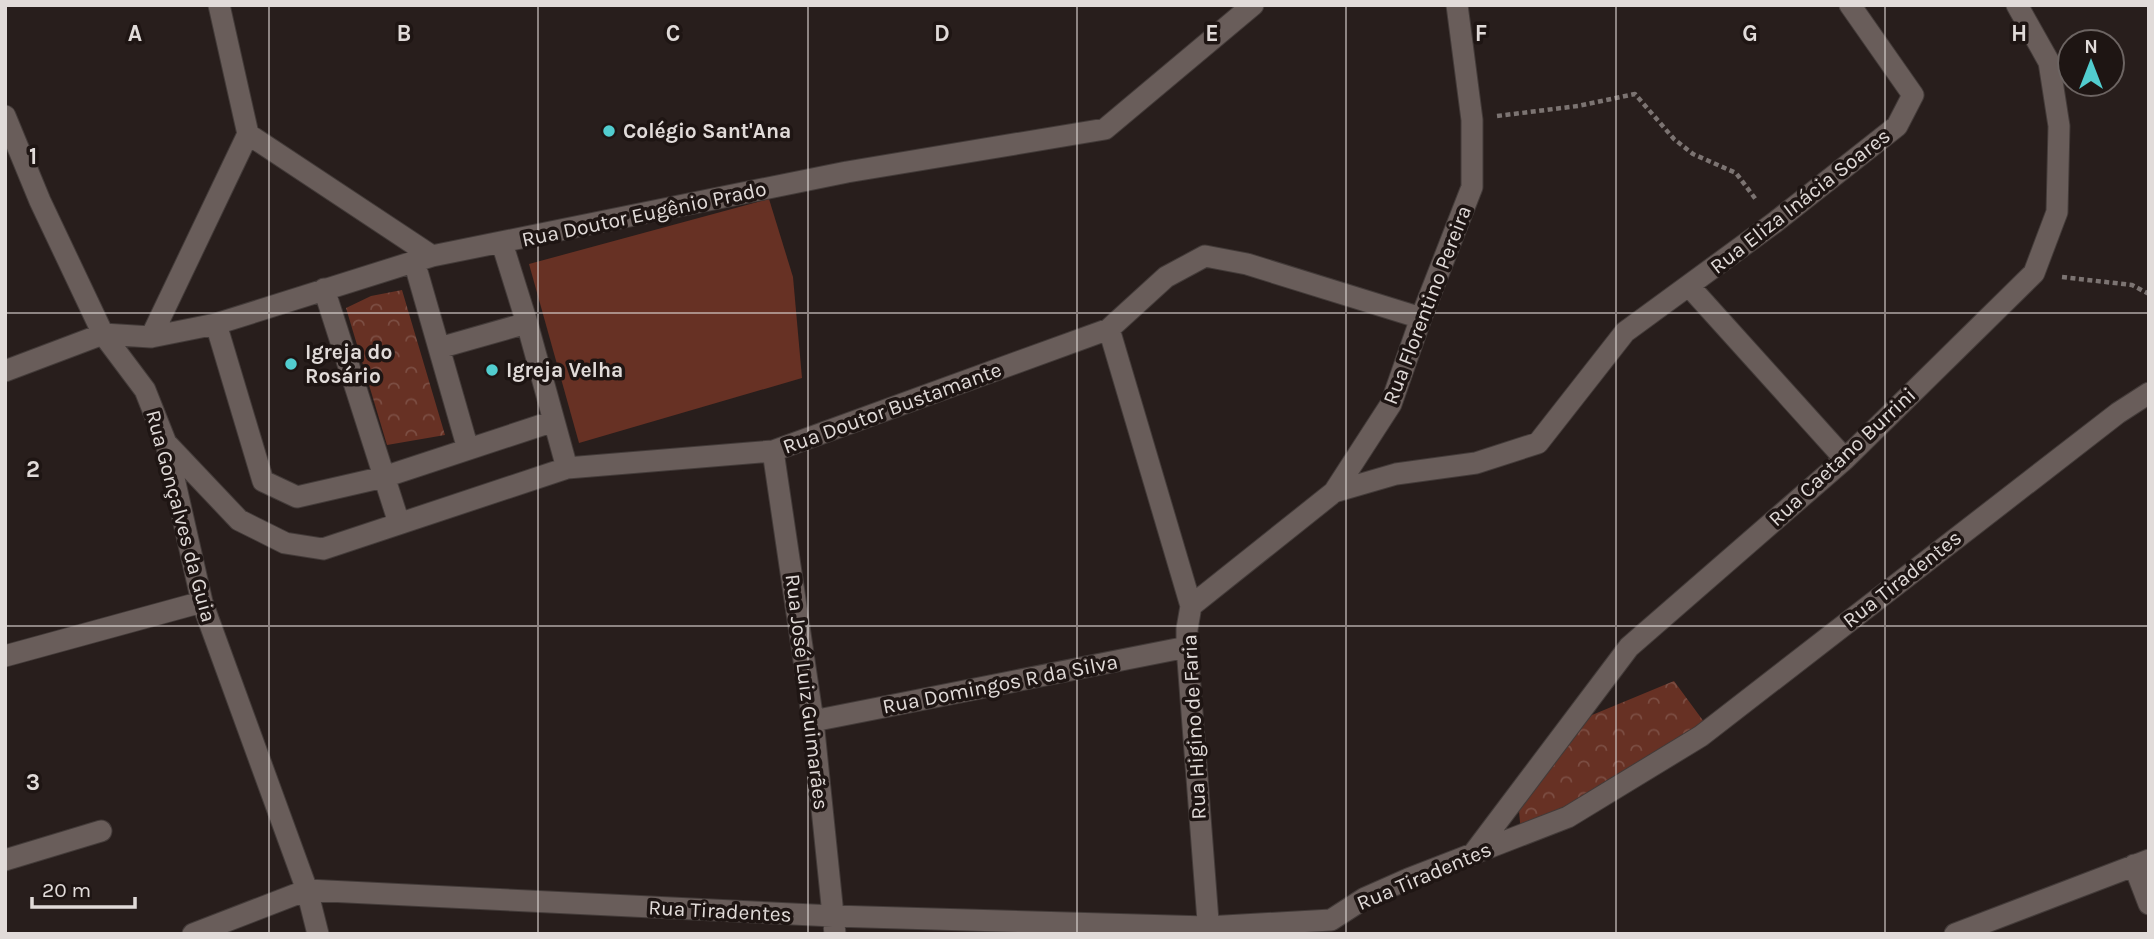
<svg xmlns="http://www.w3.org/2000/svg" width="2154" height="939" font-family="Karla,sans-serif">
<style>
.forest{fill:url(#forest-crowns)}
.garden{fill:#673124}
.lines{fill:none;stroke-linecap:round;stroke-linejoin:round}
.minor-casing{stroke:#433b39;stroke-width:23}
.path{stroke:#7c7472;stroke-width:4.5;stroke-dasharray:5 3.5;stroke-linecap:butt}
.minor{stroke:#695d5a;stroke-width:21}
.grid{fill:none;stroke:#e1dbd9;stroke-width:2;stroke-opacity:0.55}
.poi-dot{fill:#52cdcf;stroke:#1e1513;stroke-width:2.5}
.labels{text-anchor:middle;stroke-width:7;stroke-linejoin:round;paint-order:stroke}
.poi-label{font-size:21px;font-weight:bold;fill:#e1dbd9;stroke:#1e1513;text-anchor:start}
.street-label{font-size:21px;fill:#e1dbd9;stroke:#1e1513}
.grid-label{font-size:23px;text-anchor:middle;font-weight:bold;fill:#e1dbd9;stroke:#1e1513;stroke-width:7;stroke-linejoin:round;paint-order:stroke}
</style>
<defs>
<pattern id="forest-crowns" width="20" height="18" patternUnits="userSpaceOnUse" patternTransform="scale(1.75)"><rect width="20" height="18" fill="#673124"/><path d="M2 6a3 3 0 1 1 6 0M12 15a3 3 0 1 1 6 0" fill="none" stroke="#7c4e43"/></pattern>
</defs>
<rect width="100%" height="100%" fill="#281e1c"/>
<path class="forest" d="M402 290 445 435 387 445 346 308 371 296Z
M1674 681 1707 726 1521 834 1518 799 1592 715Z"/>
<path class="garden" d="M769 199 793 277 802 378 579 443 529 264Z"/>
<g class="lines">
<g class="minor-casing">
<path id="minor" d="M219 5 248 134
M5 116 40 201 103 334 145 390 166 443 202 602 307 890 318 934
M248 134 432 256
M502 243 527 323 567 468
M414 261 468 449
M1689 286 1845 459
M324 289 399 523
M216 324 263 481 297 497 384 477 554 421
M1109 329 1191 606 1187 629V647L1209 934
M151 337 248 134
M439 348 527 323
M5 371 103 334 151 337 216 324 432 256 847 172 1105 129 1253 5
M166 443 239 520 285 543 323 549 567 468 773 451 1109 329 1166 277 1205 256 1247 264 1421 318
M773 451 813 721 835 934
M1334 492 1396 474 1476 463 1538 443 1625 332 1774 223 1897 126 1913 95 1850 5
M1191 606 1334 492 1391 404 1421 318 1472 187V120L1457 5
M5 656 202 602
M813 721 1187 647
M1473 854 1629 647 1845 459 2034 273 2057 212 2059 126 2049 62 2017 5
M5 860 101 831
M2134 865 2149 904
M193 934 307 890 833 916 1207 927 1331 920 1365 898 1408 879 1568 817 1701 736 2118 413 2149 393
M1955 934 2149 860"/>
</g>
<path class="path" d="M1497 116 1578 106 1635 94 1674 139 1693 154 1736 173 1757 201
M2062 277 2132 285 2149 294"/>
<use href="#minor" class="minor"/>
</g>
<path class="grid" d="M269 5V934M538 5V934M808 5V934M1077 5V934M1346 5V934M1616 5V934M1885 5V934M5 313H2149M5 626H2149"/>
<g class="poi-dot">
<circle cx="609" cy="131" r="7"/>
<circle cx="291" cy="364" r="7"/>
<circle cx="492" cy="370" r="7"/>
</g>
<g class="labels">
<g class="poi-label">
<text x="623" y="138">Colégio Sant'Ana</text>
<text x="305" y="359">Igreja do<tspan x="305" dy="24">Rosário</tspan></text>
<text x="506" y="377">Igreja Velha</text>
</g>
<g class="street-label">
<text transform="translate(1800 201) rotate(-38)" y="7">Rua Eliza Inácia Soares</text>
<text transform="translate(644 214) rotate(-12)" y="7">Rua Doutor Eugênio Prado</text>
<text transform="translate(1427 305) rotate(-69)" y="7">Rua Florentino Pereira</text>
<text transform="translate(892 408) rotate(-20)" y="7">Rua Doutor Bustamante</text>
<text transform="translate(1842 457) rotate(-43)" y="7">Rua Caetano Burrini</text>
<text transform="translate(181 516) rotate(75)" y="7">Rua Gonçalves da Guia</text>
<text transform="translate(1902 579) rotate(-38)" y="7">Rua Tiradentes</text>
<text transform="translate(1000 684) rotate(-11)" y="7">Rua Domingos R da Silva</text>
<text transform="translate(807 692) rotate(83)" y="7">Rua José Luiz Guimarães</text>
<text transform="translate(1194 727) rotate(-93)" y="7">Rua Higino de Faria</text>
<text transform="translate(1424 876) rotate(-23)" y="7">Rua Tiradentes</text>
<text transform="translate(720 911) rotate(3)" y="7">Rua Tiradentes</text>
</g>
</g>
<g class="grid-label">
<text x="135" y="41">A</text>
<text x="404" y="41">B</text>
<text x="673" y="41">C</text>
<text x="942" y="41">D</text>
<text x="1212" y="41">E</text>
<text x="1481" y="41">F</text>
<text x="1750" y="41">G</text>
<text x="2019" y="41">H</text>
<text x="33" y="164">1</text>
<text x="33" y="477">2</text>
<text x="33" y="790">3</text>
</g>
<rect width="2154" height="939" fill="none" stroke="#e1dbd9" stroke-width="14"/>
<g transform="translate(2091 63)"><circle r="33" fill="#1e1513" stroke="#6c6462" stroke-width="2"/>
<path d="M0-5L12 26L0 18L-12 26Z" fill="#52cdcf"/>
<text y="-10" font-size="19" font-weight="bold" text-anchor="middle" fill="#e1dbd9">N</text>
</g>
<path d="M32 897v10h103v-10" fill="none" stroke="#e1dbd9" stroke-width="3.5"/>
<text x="42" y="897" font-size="21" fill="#e1dbd9" stroke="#1e1513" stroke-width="5" paint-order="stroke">20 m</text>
</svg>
